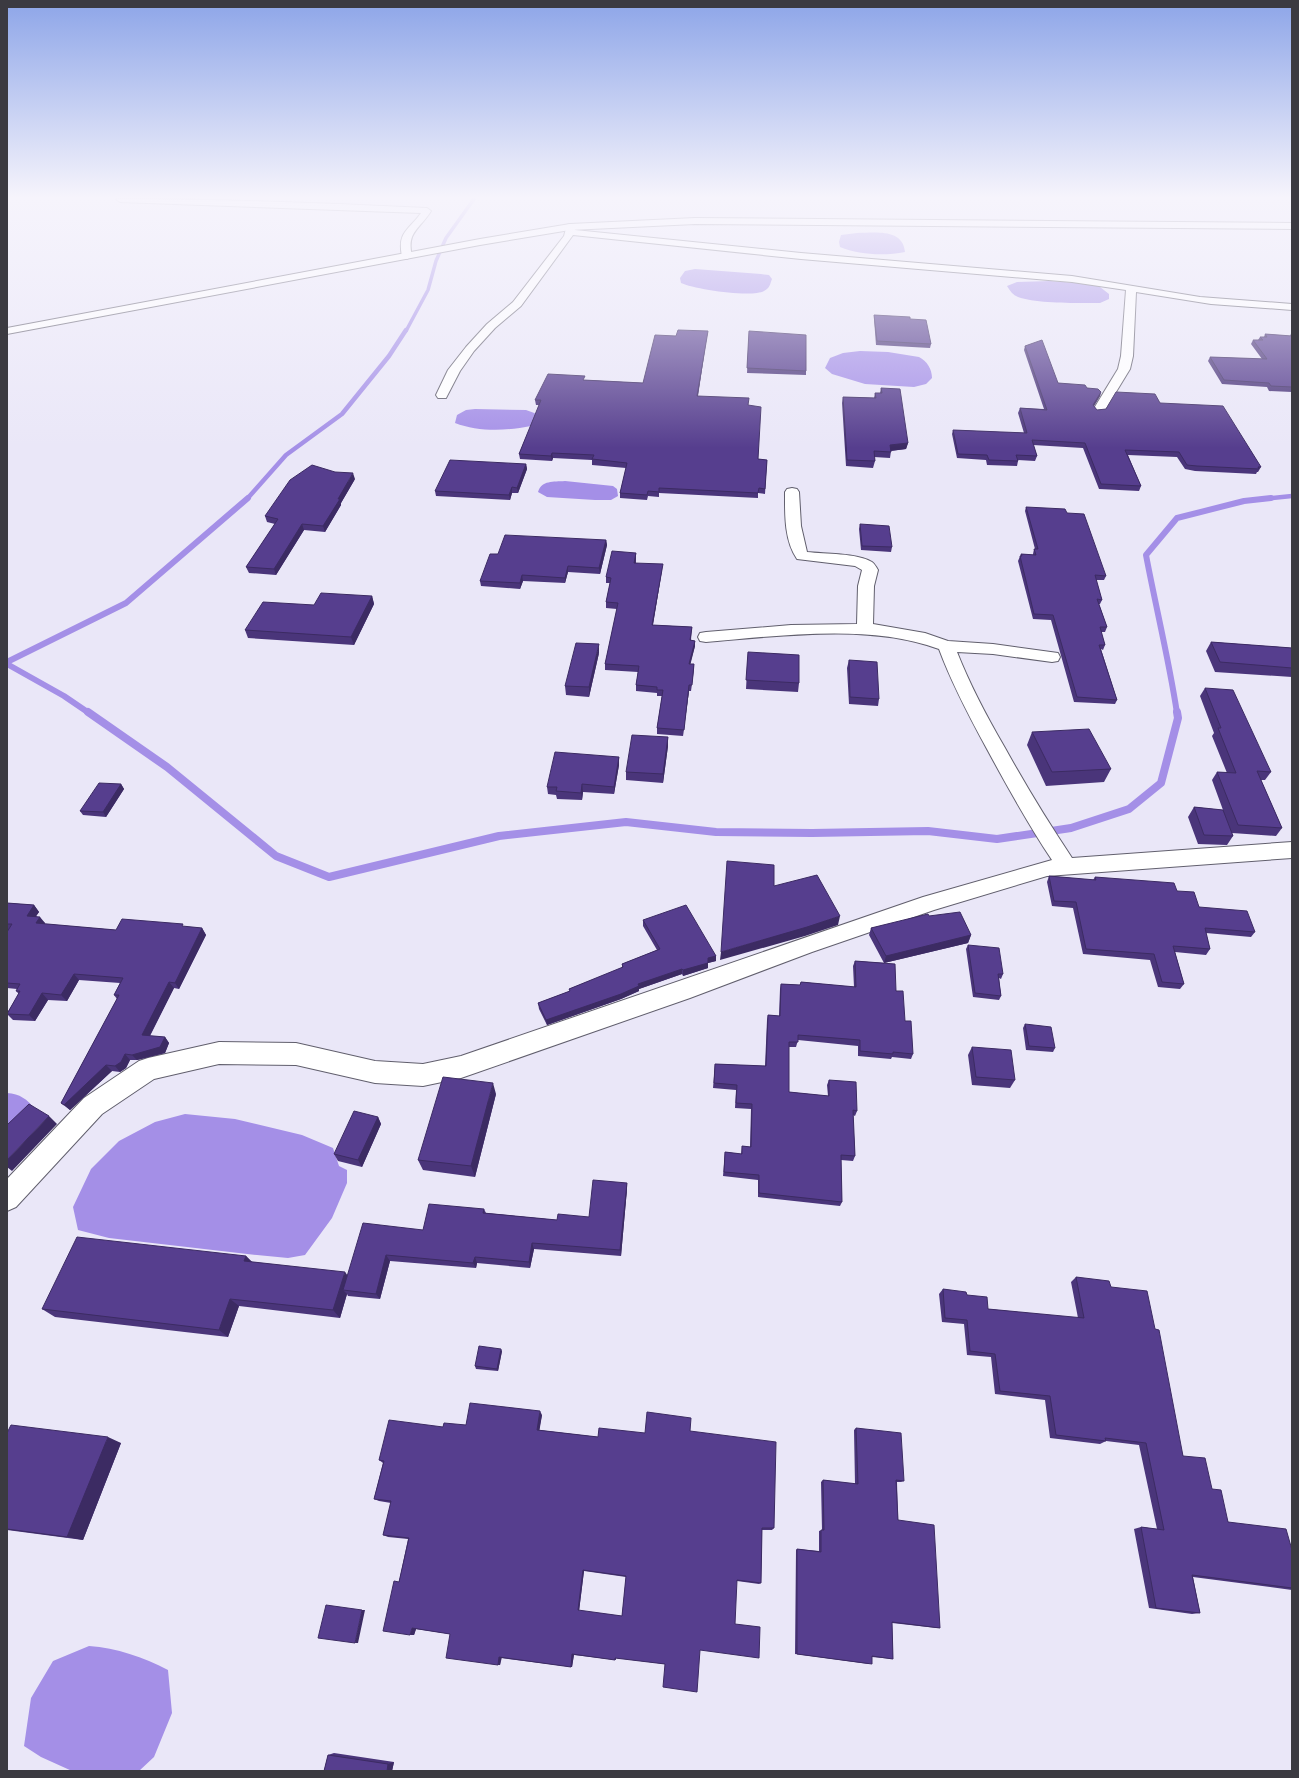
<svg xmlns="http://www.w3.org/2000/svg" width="1299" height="1778" font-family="Figtree,sans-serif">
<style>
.water{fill:#a48fe7}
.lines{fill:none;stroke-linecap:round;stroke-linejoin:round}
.stream-far3{stroke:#a48fe7;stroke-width:3.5}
.stream-far2{stroke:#a48fe7;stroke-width:4.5}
.stream-far1{stroke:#a48fe7;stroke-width:6}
.stream{stroke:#a48fe7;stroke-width:8}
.street-casing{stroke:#615f6d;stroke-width:2}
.primary-casing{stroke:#615f6d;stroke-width:2}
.street{fill:#fff;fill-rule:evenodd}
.primary{fill:#fff;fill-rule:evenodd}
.wall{fill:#4a357a;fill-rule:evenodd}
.shaded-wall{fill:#3c2b63}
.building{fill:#563e8e;stroke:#3c2b63;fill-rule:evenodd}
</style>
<rect width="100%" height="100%" fill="#eae7f8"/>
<path class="water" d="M857 233C874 233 903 228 905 252 885 256 859 255 840 247L839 242 841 235Z
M695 269 761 274 769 275 772 279C770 284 770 288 764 291 751 298 694 289 681 283L680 278 685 271Z
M1050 281 1092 284 1100 287 1109 294V299L1100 303C1079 303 1037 304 1018 297 1013 295 1010 291 1007 286L1017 282Z
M860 351 888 352 919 357C927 361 932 369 932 378L926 384 914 387 865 384 832 374 825 368 830 358 843 353Z
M475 409 526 410 537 414 531 426C507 431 478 432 455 423L457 415 466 410Z
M565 481 613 486 617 489 618 496 611 500H595L547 497 538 492C542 480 553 482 565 481Z
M7 1093C20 1094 27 1099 35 1109L7 1139Z
M185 1114 235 1119 302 1135 333 1148 339 1166 347 1170V1183L332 1218 305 1255 288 1258 257 1255 109 1238 78 1230 73 1207 91 1169 119 1141 155 1122Z
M89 1646C117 1648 143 1657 168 1670L172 1713 154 1757 139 1771H72L41 1757 24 1746 31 1698 53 1661Z"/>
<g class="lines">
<path class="stream-far3" d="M406 331 428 290 436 261 446 238 474 199"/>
<path class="stream-far2" d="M247 499 286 455 342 414 389 356 406 330
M1262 499 1292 496"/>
<path class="stream-far1" d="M7 662 126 603 248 498
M7 664 64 696 89 713
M1177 713C1169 660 1156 608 1146 555L1177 518 1244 501 1271 498"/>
<path class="stream" d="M88 712 167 767 276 856 329 877 499 836 626 822 716 832 812 833 928 831 997 839 1071 828 1129 809 1161 783 1178 718 1177 712"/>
<g class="street-casing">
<path id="street" d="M116 199C220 199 323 203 427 208L431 211C420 229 406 232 412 256L407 259 402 256C397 232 409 230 421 213L120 202Z
M570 224 573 225 575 230 801 253 1072 276 1200 297 1292 304V310L1211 304 1136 292 1133 356 1130 369 1105 410 1103 413H1095L1093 410 1118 369 1121 356 1126 290 1072 282 801 259 573 235 521 306 495 328 474 351 460 371 446 398H438L436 395 448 370 466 347 487 324 513 302 564 236 567 225Z
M792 488 797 489 799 492 801 526 807 552C825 554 857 553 872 562 875 564 876 567 878 570L874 586 873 624 925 633 948 641 993 644 1058 653 1060 657 1058 661 1052 662 993 654 957 652C970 685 987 717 1005 748 1026 786 1048 822 1072 858L1292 842V858L1047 876 934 910 812 952 690 998 461 1078 423 1086 375 1083 296 1065 219 1064 154 1079 102 1114 16 1207 7 1211V1179L84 1098 139 1061 148 1058 219 1042 296 1043 375 1061 423 1064 461 1056 923 897 1052 860C1028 824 1007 786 987 749 969 716 952 684 939 649 870 623 778 636 706 642L700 641 698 637 700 633 706 632 791 625 857 624 858 586 862 570 855 566 797 559C784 540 785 514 785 492L787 489Z"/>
</g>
<g class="primary-casing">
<path id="primary" d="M695 218 1292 223V229L695 224 570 230 480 245 7 334V328L480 239 570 224Z"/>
</g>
<use href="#street" class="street"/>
<use href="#primary" class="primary"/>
</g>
<path class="wall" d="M874 315 910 319 931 344 930 348 876 345 874 319Z
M708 331 707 336 698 396 748 405 758 459 767 460 765 494 758 493V498L659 493V497L648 496 647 500 620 498V493L626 468 592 465V460L553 458 552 461 520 459 519 454 539 405H536L535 400 585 380 643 383 676 336Z
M749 331 806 371V375L747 373Z
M1292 331V392L1269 391 1267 387 1222 384 1208 361 1210 357 1262 359 1251 344 1253 340H1258L1260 337H1264L1265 334 1290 336Z
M1025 346 1058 383 1087 388 1101 392 1100 396 1094 406 1097 410 1160 403 1261 467 1258 472H1257L1256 474 1195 471 1185 469 1177 457 1128 455 1141 486 1139 491 1099 489 1083 448 1033 445 1037 456 1035 461 1018 460V461L1017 466 987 465 986 460 957 458 952 434 953 430 1024 433 1018 413 1020 408 1044 409 1024 350Z
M881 388 908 443 906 449 891 451 890 458 874 457 875 461 873 468 846 466 842 403 843 397 874 398 875 393H880Z
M526 464 527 469 518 493H512L510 500 436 496 435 491Z
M355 479 341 503V505L325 532 304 530 276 575 249 573 246 567 275 524 267 522 265 516Z
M1026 507 1067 513 1106 576 1104 580H1096L1102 600 1100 604H1099L1107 627 1105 632H1101L1105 645 1103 650 1101 649 1117 700 1115 704 1074 702 1051 620 1033 619 1018 561 1021 554 1033 555V554L1034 549H1035L1025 511Z
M860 524 892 547 891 552 861 550 859 529Z
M606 540 607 545 600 574 568 572 565 583 523 581 520 589 481 586 480 581 498 554Z
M636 553V563L662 570 653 625 692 627 691 640 695 641V646L690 664H694V670L691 691H689L683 736 657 734V728L662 696H657V693L636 691V685L638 672 605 670V664L617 609 606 608V602L610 583H606V577Z
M372 596 374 604 354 645 248 638 245 630 314 605Z
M1211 642 1292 648V677L1215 672 1206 651Z
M748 652 799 683 798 692 746 689Z
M599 653 589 697 566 695 565 686Z
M849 660 879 699 878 706 849 704 847 668Z
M1205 688 1271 772 1265 780H1261L1282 828 1276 836 1232 833 1233 836 1227 845 1198 844 1188 817 1194 807 1223 810 1212 780 1217 772 1227 773 1212 736 1214 733 1200 696Z
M1032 732 1111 769 1104 782 1046 786 1027 745Z
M668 737V746L663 783 626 780V772Z
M619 757V765L614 794 583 792 582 800 557 799 556 795 548 794 547 787Z
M121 784 124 789 106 817 83 815 80 811Z
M1049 876 1093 880 1095 877 1177 891 1199 907 1255 932 1251 937 1206 933 1210 949 1206 955 1175 952 1184 984 1180 989 1158 987 1150 960 1083 954 1073 908 1052 906 1047 882Z
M7 903 34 905 39 912 36 916 45 923V924L116 930 185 927 202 928 206 935 179 989 174 988 150 1036 165 1037 169 1043 165 1053 137 1060H130L126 1068 120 1072 112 1071 70 1110 61 1103 117 999 114 995 120 983 79 980 67 1001 48 1000 35 1021 13 1020 7 1014V1013L19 994 16 991 17 989 7 988V932L8 930 7 929Z
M929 916 971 935 968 943 884 963 896 991 913 1054 911 1059 892 1057 891 1059 858 1056V1046L798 1040 796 1047H789V1092L828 1096 827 1085 829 1080 857 1111 855 1116 853 1115 855 1156 853 1161 841 1160 842 1202 840 1206 758 1197V1180L723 1176 725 1152 741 1154 742 1146 750 1147 751 1109 735 1108 736 1090 713 1088 715 1064 765 1066 767 1020 768 1015 779 1016 780 989 781 984 800 985 801 982 854 987 853 966 855 961 884 963 869 935 871 928Z
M643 920 716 956V961L708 963V968L683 976 682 974 639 989V991L621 999 547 1025 539 1009 538 1003 570 991 569 989 622 968V964L657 950 643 926Z
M968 945 1003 974 1001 979 999 978 1001 996 999 1000 973 997 966 949Z
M1025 1024 1055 1048 1053 1052 1026 1050 1023 1028Z
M972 1047 1015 1080 1010 1088 972 1085 968 1055Z
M496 1094 475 1177 423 1170 418 1160Z
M378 1117 381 1124 362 1167 338 1161 334 1154Z
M627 1183V1189L621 1256 534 1249 530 1268 477 1263 476 1268 390 1261 380 1299 348 1296 347 1294 340 1318 239 1306 228 1337 55 1317 42 1309 246 1256 252 1262 348 1276 423 1230 484 1209 486 1213 557 1220 589 1217Z
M1076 1277 1111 1287 1183 1456 1212 1489 1228 1522 1292 1550V1590L1193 1577 1200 1613 1192 1614 1149 1608 1134 1529 1141 1527 1157 1529 1139 1445 1106 1441 1100 1444 1050 1438 1045 1400 995 1394 991 1357 967 1355 964 1324 942 1322 939 1294 943 1289 967 1295 988 1309 1078 1318 1071 1282Z
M502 1351 498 1371 476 1369 475 1366Z
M542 1415 539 1430 598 1437 645 1433 690 1431 774 1528 772 1530H762L761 1583 759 1584 737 1581 700 1650 665 1664 616 1658V1660L574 1655 572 1667 501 1658 500 1665 450 1634 416 1629 414 1635 399 1582 408 1539 388 1537 383 1535 391 1503 379 1501 374 1499 383 1463 379 1460 443 1427 466 1425ZM584 1571 626 1577 622 1616 579 1611Z
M856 1428 904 1481 901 1482H897L898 1520 940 1628H937L892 1623 893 1659 872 1657 869 1664 795 1654 796 1550 797 1549 819 1551V1531L822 1530 821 1482 823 1480 855 1484 854 1430Z
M7 1433 121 1443 83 1540 7 1530Z
M334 1753 394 1762 392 1771H324L328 1755Z"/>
<path class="shaded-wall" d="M708 331 707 336 697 401V396Z
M1101 392 1100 396 1092 409 1093 405Z
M908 443 906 449 889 451 890 445Z
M552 453 553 458 552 461 551 456Z
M526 464 527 469 518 493 517 488Z
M353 473 355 479 341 503V505L325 532 323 526 338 499Z
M512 487V493L510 500 509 495Z
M302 524 304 530 276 575 274 569Z
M606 540 607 545 600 574 599 568Z
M636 553V558L634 569V563Z
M663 564 652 630V625Z
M568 566V572L565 583V578Z
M522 575 523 581 520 589V583Z
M372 596 374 604 354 645 351 637Z
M695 641V646L689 670V664Z
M599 644V653L589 697V687Z
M689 685V691L683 736 684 730Z
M668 737V746L663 783V774Z
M619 757V765L614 794V787Z
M121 784 124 789 106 817 103 812Z
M582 784 583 792 582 800 581 793Z
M34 905 39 912 32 922 27 916Z
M840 916 838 925 805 936 720 960 721 952Z
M40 917 45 923 41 930 36 923Z
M202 928 206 935 179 989 175 983Z
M971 935 968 943 884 963 886 956Z
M716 956V961L708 963V968L683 976V970L708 958Z
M682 969V974L639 989V991L621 999 547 1025 546 1020 638 984Z
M74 974 79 980 67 1001 61 995Z
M169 982 174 988 147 1041 142 1035Z
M42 993 48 1000 35 1021 29 1015Z
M165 1037 169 1043 165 1053 137 1060 132 1055Z
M125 1054 130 1060 126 1068 120 1072 115 1066Z
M106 1065 112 1071 70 1110 64 1105Z
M493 1083 496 1094 475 1177 471 1166Z
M49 1116 57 1124 12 1171 7 1167V1160Z
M378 1117 381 1124 362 1167 358 1160Z
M627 1183V1189L621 1256 620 1250Z
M532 1243 534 1249 530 1268 529 1262Z
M386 1255 390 1261 380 1299 376 1294Z
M246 1256 254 1264 244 1261Z
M475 1257 477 1263 476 1268 473 1263Z
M345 1272 351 1280 343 1290 347 1294 340 1318 333 1310Z
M230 1299 239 1306 228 1337 219 1330Z
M501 1349 502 1351 498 1371 497 1369Z
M540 1411 542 1415 539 1433 537 1430Z
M108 1437 121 1443 83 1540 67 1537Z
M583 1570 584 1571 579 1611 578 1610Z
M362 1610H365L358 1643H355Z
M412 1628 416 1629 414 1635H410Z
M572 1654H574L572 1667H571Z
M499 1657H502L500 1665H498Z
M394 1762 392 1771H387L388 1764Z"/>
<path class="building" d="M874 315 910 317V319L926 320 931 344 877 341Z
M678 330 708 331 697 396 749 398 748 405 761 407 758 459 767 460 765 489 759 488 758 493 659 488V492L648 491 647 495 620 493 627 463 592 459 594 455 552 453 551 456 519 454 541 400H535L548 374 585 376 583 380 643 383 655 335 676 336Z
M749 331 806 335V371L747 368Z
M1265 334 1292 336V387L1271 386 1269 383 1224 380 1210 357 1267 359 1253 340H1263L1260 337H1267Z
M1042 340 1058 383 1085 385 1087 388 1098 389 1101 392 1093 405 1097 410 1106 409 1116 392 1155 394 1160 403 1223 406 1261 467H1258L1259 469 1197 466 1187 465 1179 452 1125 450 1141 486 1101 484 1085 443 1032 440 1037 456 1016 455 1018 461 989 460 987 455 958 454 953 430 1027 433 1020 408 1047 410 1025 346Z
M881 388 900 389 908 443 890 445 891 452 874 451 875 461 847 460 843 397 876 398 875 393H882Z
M450 460 526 464 517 488 512 487 509 495 435 491Z
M312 465 335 472 353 473 338 499H340L323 526 302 524 274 569 246 567 278 519 265 516 290 480Z
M1026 507 1065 509 1067 513 1084 514 1106 576 1095 575 1102 600 1097 599 1107 627H1100L1105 645H1099L1117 700 1077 697 1053 615 1034 614 1020 556H1022L1021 554 1036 555 1034 549H1038Z
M860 524 889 526 892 547 862 546Z
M505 535 606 540 599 568 568 566 565 578 522 575 520 583 480 581 490 554H498Z
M612 551 636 553 634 563 663 564 652 625 692 627 690 640 695 641 689 664H694L692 685H689L684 730 657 728 663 690H657V687L636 685 639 666 605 664 618 603 606 602 611 578 606 577Z
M321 593 372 596 351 637 245 630 263 602 314 605Z
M1211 642 1292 648V668L1220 662Z
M576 643 599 644 589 687 565 686Z
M748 652 799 655V683L746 680Z
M849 660 877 662 879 699 850 697Z
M1205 688 1233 690 1271 772 1257 771 1282 828 1238 825 1217 772 1236 773 1218 728H1221Z
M1089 729 1111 769 1052 772 1032 732Z
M632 735 668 737 663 774 626 772Z
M555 752 619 757 614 787 582 784 581 793 556 791 557 787H547Z
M99 783 121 784 103 812 80 811Z
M1194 807 1223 810 1233 836 1204 835Z
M727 861 774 865V886L817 875 840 916 807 927 721 952Z
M1049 876 1096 880 1095 877 1174 883 1177 891 1194 892 1199 907 1247 911 1255 932 1205 928 1210 949 1173 946 1184 984 1162 982 1154 954 1086 949 1076 902 1054 901Z
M7 903 34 905 27 916 40 917 36 923 116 930 122 919 183 924 182 926 202 928 175 983 169 982 142 1035 165 1037 160 1047 132 1055 125 1054 121 1062 115 1066 106 1065 64 1105 61 1103 119 995H114L123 978 74 974 61 995 42 993 29 1015 7 1014 20 991H16L20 984 7 983V932L12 924H7Z
M686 905 716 956 708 958V963L683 970 682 969 638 984 639 986 621 994 546 1020 538 1003 570 991 569 989 623 967 622 964 660 949 643 920Z
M960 912 971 935 886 956 871 928 928 914 929 916Z
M968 945 999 948 1003 974H998L1001 996 975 993Z
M855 961 895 964 896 991H903L905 1021H911L913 1054 893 1052V1054L860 1051V1040L798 1035V1042H789V1092L829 1096V1080L856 1082 857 1111 853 1110 855 1156 841 1155 842 1202 759 1193V1175L724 1172 725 1152 742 1154V1146L751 1147 752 1104 736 1103 737 1085 714 1083 715 1064 766 1066 768 1015 780 1016 781 984 800 985 801 982 856 987Z
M1025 1024 1051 1027 1055 1048 1029 1046Z
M972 1047 1011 1050 1015 1080 976 1077Z
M443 1077 493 1083 471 1166 418 1160Z
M29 1104 49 1116 7 1160V1125Z
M354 1111 378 1117 358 1160 334 1154Z
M593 1180 627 1183 620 1250 532 1243 529 1262 475 1257 473 1263 386 1255 376 1294 343 1290 363 1223 423 1230 429 1204 484 1209 483 1213 557 1220 558 1214 589 1217Z
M77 1237 246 1256 244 1261 345 1272 333 1310 230 1299 219 1330 42 1309Z
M1076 1277 1109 1281 1111 1287 1147 1291 1155 1329 1159 1330 1183 1456 1205 1458 1212 1489 1221 1490 1228 1522 1286 1529 1292 1550V1588L1192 1575 1200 1613 1156 1608 1141 1527 1164 1530 1146 1443 1105 1438 1106 1441 1056 1435 1050 1396 1000 1391 995 1354 970 1351 967 1320 945 1318 943 1289 966 1292 967 1295 987 1297 988 1309 1084 1318Z
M479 1346 501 1349 497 1369 475 1366Z
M470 1403 540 1411 537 1430 598 1437 599 1428 645 1433 647 1412 691 1418 690 1431 776 1442 774 1528H762L761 1583 737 1580 735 1624 760 1627 759 1658 700 1650 697 1692 663 1687 665 1664 615 1658V1660L572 1654 571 1667 499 1657 498 1665 446 1658 450 1634 412 1628 410 1635 383 1631 394 1581 399 1582 409 1538 383 1535 391 1501 374 1499 384 1461 379 1460 389 1420 443 1427 444 1423 466 1425ZM583 1570 626 1576 622 1616 578 1610Z
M11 1425 108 1437 67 1537 7 1529V1433Z
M856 1428 901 1433 904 1481 896 1480 898 1520 934 1525 940 1628 892 1622 893 1659 872 1656V1664L797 1654V1549L821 1552V1530H824L823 1480 858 1484Z
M326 1605 362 1610 355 1643 318 1638Z
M328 1755 388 1764 387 1771H324Z"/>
<linearGradient id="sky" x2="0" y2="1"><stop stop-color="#8da5e8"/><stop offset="0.44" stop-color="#f6f4fc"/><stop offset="1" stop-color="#f6f4fc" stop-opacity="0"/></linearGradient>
<rect width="1299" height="448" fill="url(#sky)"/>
<rect width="1299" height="1778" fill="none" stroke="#3b3a41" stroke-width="16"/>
</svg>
